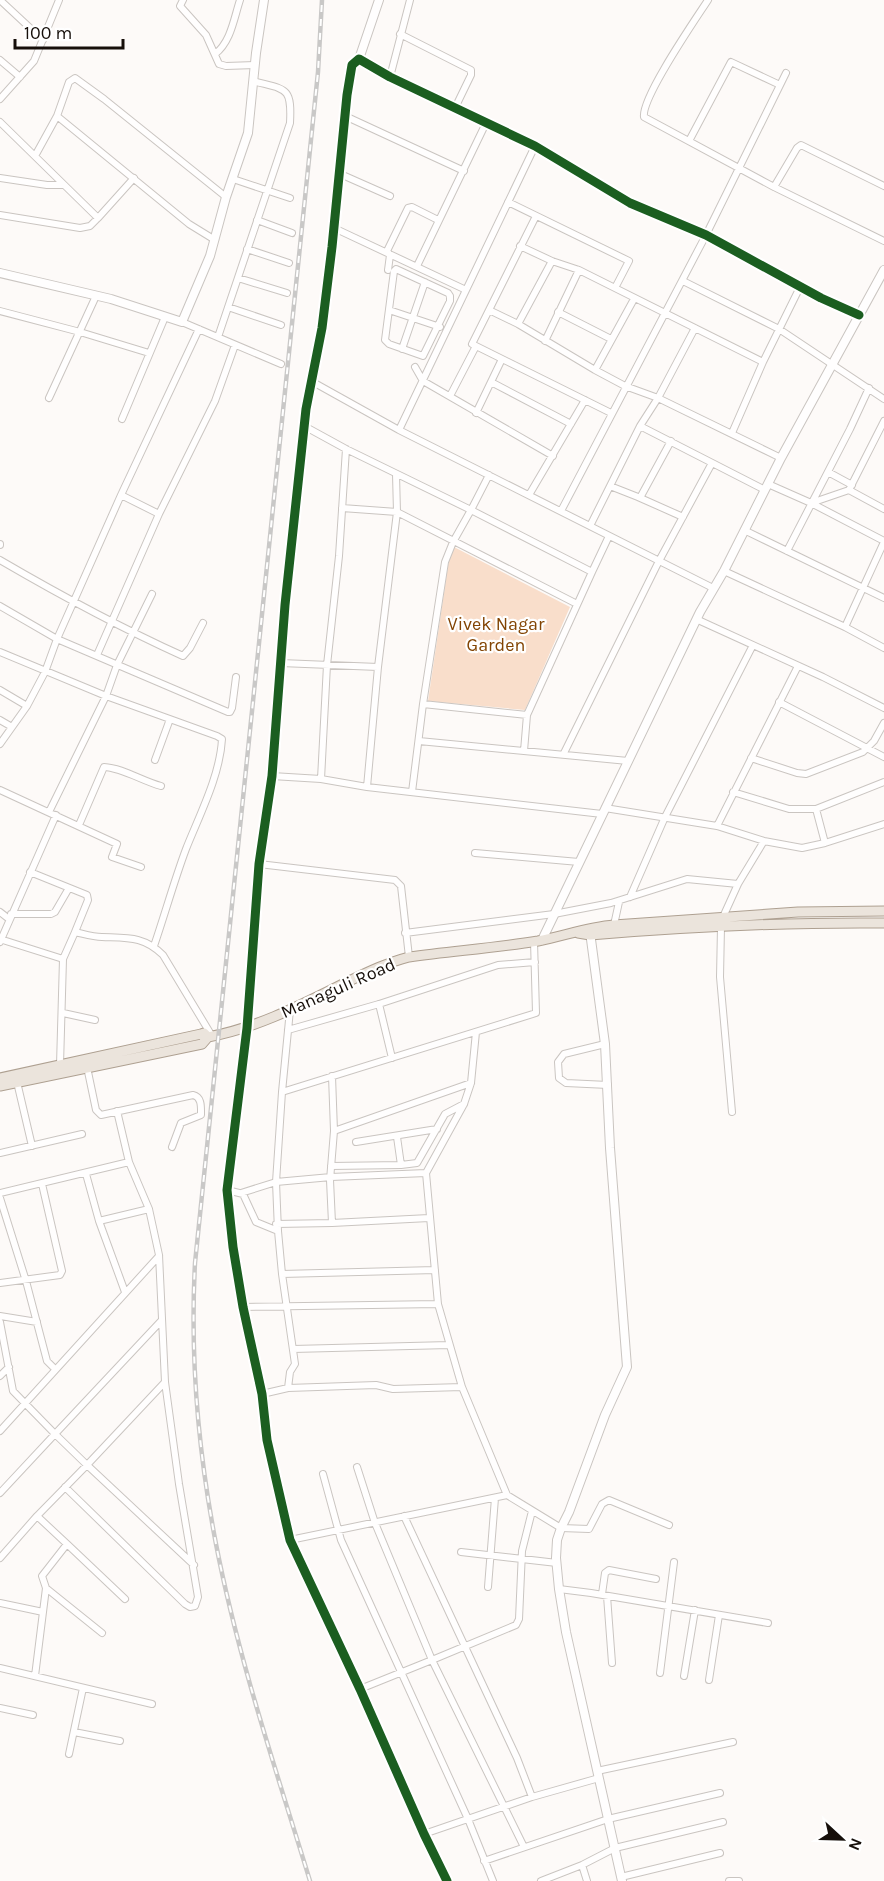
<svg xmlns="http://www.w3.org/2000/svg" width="884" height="1881" font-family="Karla,sans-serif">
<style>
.green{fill:#f9decb}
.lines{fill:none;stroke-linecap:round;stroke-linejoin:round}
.minor-casing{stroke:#cac5c1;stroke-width:8}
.tertiary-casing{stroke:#cac5c1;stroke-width:10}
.primary-casing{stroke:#aea091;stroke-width:11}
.minor{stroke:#fffefe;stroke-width:6}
.tertiary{stroke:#fffefe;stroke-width:8}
.primary{stroke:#ebe4dc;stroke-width:9}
.rail-casing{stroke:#c9c8c7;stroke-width:4.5}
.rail{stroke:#fff;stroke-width:2;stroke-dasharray:7;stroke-linecap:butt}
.cycleway-casing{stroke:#fff;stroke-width:13}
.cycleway{stroke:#1b5e20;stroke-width:9}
.labels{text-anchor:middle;stroke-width:4.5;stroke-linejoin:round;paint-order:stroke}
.park-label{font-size:18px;fill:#824403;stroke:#fff}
.street-label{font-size:18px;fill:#160f0a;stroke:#fff}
</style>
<rect width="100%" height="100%" fill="#fdfaf8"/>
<path class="green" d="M454 547 570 607 525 710 428 701 449 559Z"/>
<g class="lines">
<g class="minor-casing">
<path id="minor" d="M0 0 43 40
M183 0 180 6 206 35 219 64 226 66 255 65
M708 0C695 20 641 98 644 117L774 187 884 241
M400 34 471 70V75L455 108
M215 54C231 42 234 18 240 0
M0 60 20 77
M390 77 410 0
M0 99 34 61 59 0
M57 116 189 224 215 240
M345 116 464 171
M0 122 98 218 90 226 80 228 0 215
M689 141 731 62 780 85
M35 156 57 116 69 82 75 78 104 99 226 197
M338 173 390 196
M0 178 47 185H64
M233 179 290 198
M774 187 797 148 801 145 884 186
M508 202 629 261 615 288
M536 216 472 344 611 413
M98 218 134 178
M257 220 292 233
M334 228 466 290
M520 246 552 261 579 270 763 362
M247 249 289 263
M417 266 486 123
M396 269 448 293 450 296V301L423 356 389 344 385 340 394 271Z
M388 270 390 255 387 251 408 208 412 207 438 220
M238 278 287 293
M683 281 779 329 884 399
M228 307 281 325
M389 310 440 327
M489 310 518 324 595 370 625 386 658 398 781 458
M0 311 80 332 149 353
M558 312 611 339
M182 322 281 364
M518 324 552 261
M218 337 290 123C292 86 286 90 253 81
M545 341 579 270
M402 349 425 282
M415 367 423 381 553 456
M595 370 634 299
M311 381 399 430 713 588
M491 382 571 424
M450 396 476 346
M49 398 96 296
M476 413 502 359
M122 419 165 317
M304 426 346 449 471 510 489 475
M640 426 765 490
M399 430 535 146
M732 433 763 362 800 287
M828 472 852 485
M768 484 811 503 849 490 884 509
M610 486 638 497 641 496 671 441
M849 490 884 421
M121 495 159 514
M529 495 585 400
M638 497 683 517
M811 503 884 541
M342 508 397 512 577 604
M561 511 706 235 786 73
M590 526 640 426 658 398 695 328
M744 530 884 598
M0 545V544
M787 551 850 429 869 388
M0 560C60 595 119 627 183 656L190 648 203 623
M724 571 845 627 884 648
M592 572 527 715 423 704 445 562 453 542 471 510 592 572 609 536
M0 606 57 639 228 712H230L232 708 236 677
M696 619 823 677 884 708
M845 627 884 542
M0 652 106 696 217 736 222 739C220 776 199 816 186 849 174 881 165 914 154 946
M97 655 159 514 215 401 235 345
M281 663 378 667
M0 690 27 706
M779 702 884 757
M0 720 12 727
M419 741 628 761
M0 744 27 706 45 672 57 639 121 495 199 329
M524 751 527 715
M564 753 659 561 712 463
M751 758 797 773 806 774 863 752 874 741 884 723
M155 760 170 719
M272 776 321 779 367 787 378 667 397 512 396 474
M321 779 327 665 339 556 346 449
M367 787 602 814
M0 790 117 844 112 857 141 867
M412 792 423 704
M733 792 789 809H816L884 782
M605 808 717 826 764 841 802 848 825 843 884 824
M816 809 825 843
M49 812 106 696 117 665 152 594
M79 825 104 767C123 768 142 781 161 786
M717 826 798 666
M475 853 579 862
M259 864 395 880 401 886 409 957
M30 872 87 895 88 900 75 932
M630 897 665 817 753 645
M0 912 9 919
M11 914H51L55 912 69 888
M614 925 619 902
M405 933 554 914 611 903 687 879 738 884
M0 939 63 959 75 932C84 934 93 937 102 937 128 938 144 936 163 955L212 1036
M0 942 56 815
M379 1004 392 1058
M290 1010 282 1092 536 1013 534 941
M63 1013 95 1020
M288 1030 379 1004 498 965 535 962
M476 1032 471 1083 464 1104 426 1173 438 1304 462 1387 507 1495 561 1528 589 1529 602 1504 609 1500 669 1525
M605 1044 564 1054 558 1062 559 1078 566 1083 608 1085
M60 1065 63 959
M87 1067 96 1110 101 1115 193 1095C202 1097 201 1107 201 1115L181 1123 172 1147
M332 1076 334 1131 471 1083
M17 1082 32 1146
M732 1112 720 977 721 927 723 917 738 884 764 841
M397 1137 401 1165
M356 1142 437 1129
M0 1153 82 1134
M129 1162 149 1209
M331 1166 401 1165 417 1163 445 1114 464 1104
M86 1174 99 1221
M227 1190 243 1194 256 1222 278 1231 276 1182 282 1092
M0 1193 129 1162 117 1111
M241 1193 276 1182 331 1177 426 1173
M0 1198 26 1281 47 1361 55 1369
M332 1223 330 1180 334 1131
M276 1224 332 1223 429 1218
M278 1231 282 1274 435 1270
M0 1283 60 1275 62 1271 42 1184
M125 1292 99 1221 149 1209 159 1255 165 1382 87 1465 194 1565
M243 1307 438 1304
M0 1316 37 1322
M0 1322 13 1391 55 1434 161 1321
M293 1349 449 1345
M0 1376 9 1367
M288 1388 376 1385 393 1389 462 1387
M262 1394 288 1388 290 1372 295 1364 282 1274
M0 1431 159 1256
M357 1467 375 1523 432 1660 360 1689
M323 1474 341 1540 468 1819 493 1881
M65 1487 185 1604 190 1607 195 1606 198 1597 179 1484 165 1382
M0 1493 55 1434 87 1465 37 1516 67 1544 42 1576 46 1588 35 1676
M404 1516 517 1758 532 1797
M290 1540 507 1495
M67 1544 125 1599
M461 1552 557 1563
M0 1558 37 1516
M488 1587 495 1498
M46 1588 102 1633
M559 1589 591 1593 768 1623
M602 1594 605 1573 609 1570 656 1579
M607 1596 612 1663
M0 1603 43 1612
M0 1668 152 1704
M660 1673 674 1562
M684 1676 695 1610
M709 1680 719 1615
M0 1708 33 1715
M74 1732 120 1741
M69 1754 83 1688
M597 1771 733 1742
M424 1834 532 1797 599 1778
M524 1847 432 1660 516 1625 519 1619 522 1551 532 1511
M484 1861 608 1819 720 1793
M582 1865 587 1881
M621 1877 720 1853
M541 1881 582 1865 615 1848 723 1822
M729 1881H739"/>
</g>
<g class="tertiary-casing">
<path id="tertiary" d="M359 59 379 0
M0 273 111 299 182 322 210 256 226 197 248 133 256 53 264 0
M590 932 605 1044 610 1148 627 1367 605 1415 569 1512 561 1528 557 1540 556 1558 559 1589 566 1632 622 1881
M542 940 700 612 724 571 781 458 884 270
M447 1881 424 1834 360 1689 290 1540 267 1440 262 1394 243 1307 233 1247 227 1190 247 1028 259 864 272 776 285 605 306 409 322 328 332 247 347 95 352 65 359 59 390 77 535 146 630 203 706 235 821 298 859 315"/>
</g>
<g class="primary-casing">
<path id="primary" d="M578 933 590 935C688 927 786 922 884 923
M0 1078 201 1034 204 1033 208 1037C257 1028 301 1005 345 983 366 973 386 963 409 957 452 951 495 948 538 941 564 936 588 927 614 925L798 912 884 911
M0 1086 202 1044 208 1037"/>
</g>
<use href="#minor" class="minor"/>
<use href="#tertiary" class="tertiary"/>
<use href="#primary" class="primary"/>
<g class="rail-casing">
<path id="rail" d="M310 1881C276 1770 238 1658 216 1544 198 1451 190 1357 195 1263L318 72 322 0"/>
</g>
<use href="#rail" class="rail"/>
<g class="cycleway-casing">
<path id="cycleway" d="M447 1881 424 1834 360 1689 290 1540 267 1440 262 1394 243 1307 233 1247 227 1190 247 1028 259 864 272 776 285 605 306 409 322 328 332 247 347 95 352 65 359 59 390 77 535 146 630 203 706 235 821 298 859 315"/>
</g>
<use href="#cycleway" class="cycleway"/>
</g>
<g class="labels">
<g class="park-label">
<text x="496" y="630">Vivek Nagar<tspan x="496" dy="21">Garden</tspan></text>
</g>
<g class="street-label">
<text transform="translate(338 988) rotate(-24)" y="6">Managuli Road</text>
</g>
</g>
<g transform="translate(842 1839) rotate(112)" stroke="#ffffff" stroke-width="4.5" paint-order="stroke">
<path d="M0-4.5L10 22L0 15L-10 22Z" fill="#160f0a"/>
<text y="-9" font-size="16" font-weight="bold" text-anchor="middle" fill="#160f0a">N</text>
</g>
<path d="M15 39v9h108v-9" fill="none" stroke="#160f0a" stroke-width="3"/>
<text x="24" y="39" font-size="18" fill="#160f0a" stroke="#ffffff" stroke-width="4.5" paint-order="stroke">100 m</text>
</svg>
